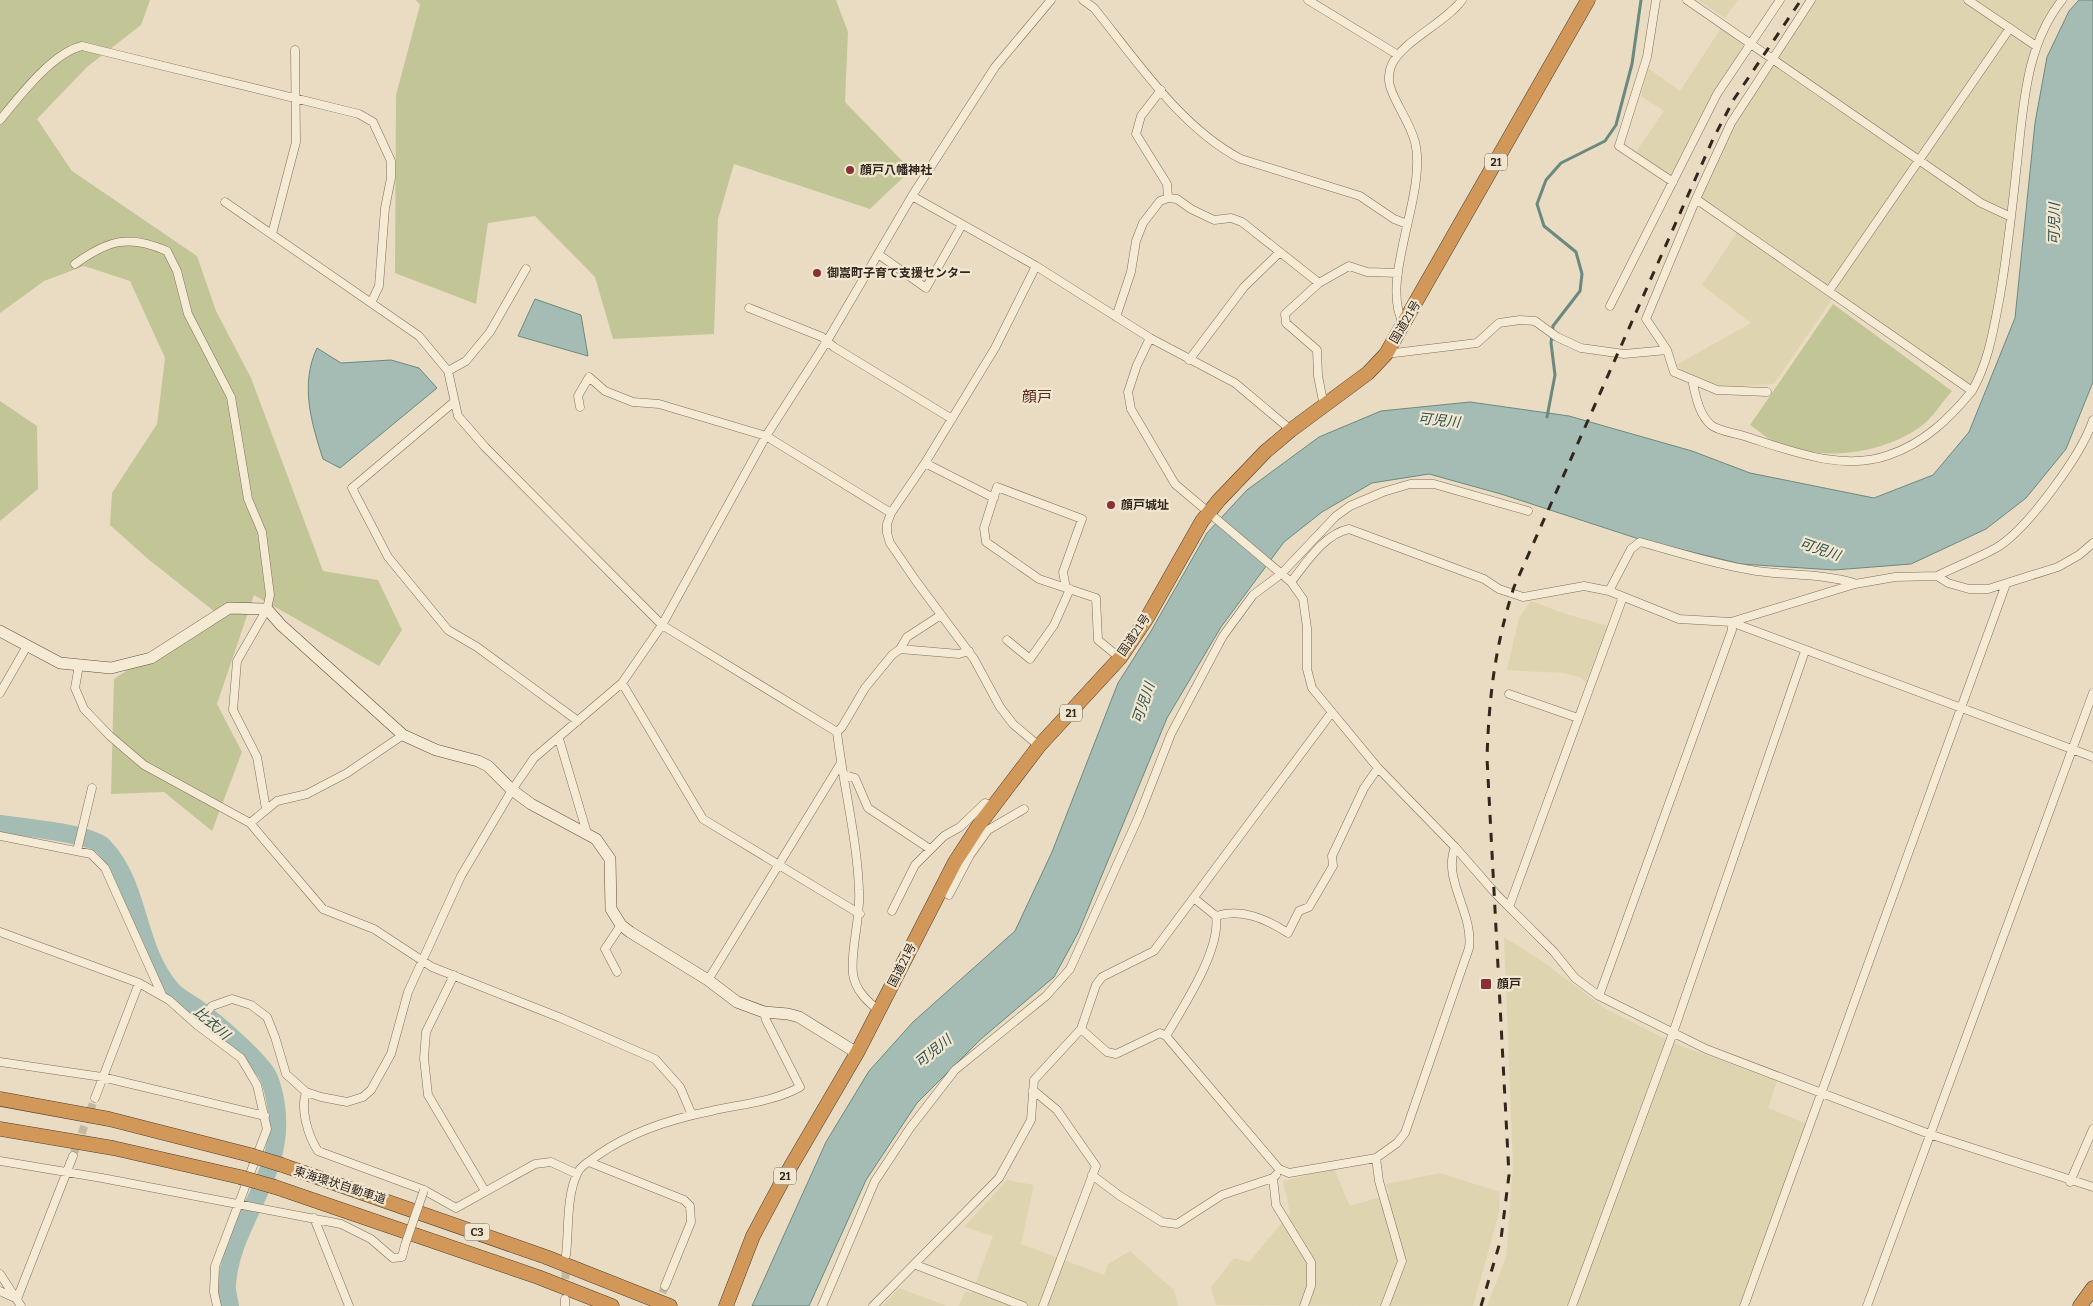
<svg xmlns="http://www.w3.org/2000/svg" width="2093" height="1306" font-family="Bitter,'Noto Sans JP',serif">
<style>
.farmland{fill:#ded5b0}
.green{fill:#c2c697}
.water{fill:#a4bcb4;stroke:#6c8981}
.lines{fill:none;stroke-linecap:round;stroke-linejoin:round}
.stream{stroke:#6c8981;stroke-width:3}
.river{stroke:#a4bcb4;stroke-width:18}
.street-tunnel{stroke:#c4b8a1;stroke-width:8;stroke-dasharray:8 4;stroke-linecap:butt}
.street-casing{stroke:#816e5b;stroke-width:9}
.secondary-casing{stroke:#634f3e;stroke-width:12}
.highway-casing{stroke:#4f3d2f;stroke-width:15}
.street{stroke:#f5ead4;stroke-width:8}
.secondary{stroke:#f5ead4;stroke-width:11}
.highway{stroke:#d19859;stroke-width:14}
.rail{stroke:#32271e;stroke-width:3;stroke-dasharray:9 9;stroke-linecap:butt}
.street-bridge-casing{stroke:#816e5b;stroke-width:9;stroke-linecap:butt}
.highway-bridge-casing{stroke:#4f3d2f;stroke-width:15;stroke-linecap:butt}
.street-bridge{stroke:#f5ead4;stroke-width:8}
.highway-bridge{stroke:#d19859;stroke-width:14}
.poi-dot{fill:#8a3135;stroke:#f1e7d1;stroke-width:2}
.labels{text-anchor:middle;stroke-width:4.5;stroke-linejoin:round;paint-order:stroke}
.shield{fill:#f1e7d1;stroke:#6b6154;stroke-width:1}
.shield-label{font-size:11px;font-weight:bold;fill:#32271e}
.poi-label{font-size:12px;font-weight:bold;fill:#32271e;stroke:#f1e7d1;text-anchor:start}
.street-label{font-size:12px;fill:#32271e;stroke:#f1e7d1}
.water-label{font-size:14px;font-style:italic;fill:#2e514d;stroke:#f1e7d1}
.quarter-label{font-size:15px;fill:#5b2b21;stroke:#f1e7d1}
</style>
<rect width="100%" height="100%" fill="#e9dcc2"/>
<path class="farmland" d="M1698 0H1738L1725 18Z
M1815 0H2059L2025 78 2008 210 2006 248 1980 372 1972 386 1837 292 1774 384 1723 387 1683 371 1676 365 1751 323 1702 285 1742 225 1700 197 1733 127Z
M1721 28 1744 46 1703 111 1670 177 1636 152 1664 111 1641 96 1648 68 1680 91Z
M1531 601 1563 613 1608 626 1586 682 1580 677 1564 673 1507 670 1519 618Z
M1504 937 1545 963 1604 1008 1676 1044 1777 1081 1768 1108 1807 1124 1739 1306H1487L1506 1257 1513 1167Z
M1334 1169 1350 1206 1390 1194 1386 1184 1440 1173 1500 1192 1499 1213 1473 1306 1216 1305 1211 1287 1234 1258 1249 1262 1290 1213 1283 1181Z
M1007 1180 1034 1185 1021 1244 1104 1275 1108 1264 1130 1251 1174 1290 1178 1306H959L965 1292 972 1293 993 1236 964 1227Z
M899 1288 947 1306H882Z"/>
<path class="green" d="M0 0H150L141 25 87 67 37 119 72 171 197 256 216 311 251 378 323 571 378 580 402 630 379 666 254 595 217 704 242 752 212 831 164 792 111 794 114 679 215 612 148 559 110 525 112 493 157 424 165 358 130 281 84 266 44 281 0 313Z
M416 0H836L848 32 845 102 911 170 870 209 734 164 718 219 714 334 613 339 595 277 535 216 488 223 476 304 395 273 396 95 420 5Z
M1833 304 1952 391C1942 402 1931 420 1919 428 1878 455 1821 462 1775 442 1766 438 1758 430 1750 425Z
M0 401 37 426 38 489 0 521Z"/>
<path class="water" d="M2079 0H2093V382L2066 449 2026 498 1986 529 1911 564 1834 570 1741 564 1642 540 1501 494 1429 474 1372 483 1322 512 1284 542 1221 627 1167 718 1078 933 1054 977 981 1039 917 1103 866 1180 809 1306H752L826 1142 869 1071 913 1022 1015 931 1052 852 1118 683 1151 631 1207 533 1247 490 1319 437 1381 411 1470 402 1569 416 1692 451 1750 473 1874 498 1933 475 1969 432 2015 318 2035 123 2047 57 2069 11Z
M535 299 581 315 588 356 518 336Z
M317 348 341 363 391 360 419 368 437 388 340 468 323 459C311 422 300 384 317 348Z"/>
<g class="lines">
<path class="stream" d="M1547 417 1555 375 1551 343 1553 326 1580 291 1582 274 1576 252 1544 226 1537 204 1546 180 1561 163 1605 141 1616 125 1632 64 1641 0"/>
<path class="river" d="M0 824C20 827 90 833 103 846 141 885 135 948 171 989 178 998 189 1002 198 1009 217 1023 254 1055 267 1074 273 1085 277 1106 277 1118 281 1178 231 1225 227 1284 226 1291 229 1299 230 1306"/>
<path class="street-tunnel" d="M73 1156 95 1098
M565 1291 566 1262
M658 1304 665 1286"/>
<g class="street-casing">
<path id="street" d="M1083 0 1094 8C1136 60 1181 128 1241 159L1360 196 1394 219 1407 224
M1308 0 1398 55
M1656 0 1647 57 1619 146 1673 182
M1687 0 1981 203 2011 217
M1968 0 2036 46
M1161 90 1141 116 1136 134 1167 184 1168 198
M0 120C19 97 52 53 82 46L359 114 373 122 391 161V178L385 208 379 286 371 303
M912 196 1036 266 1150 338 1235 383 1291 430
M1696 199 1972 391C1988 363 1993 332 1999 301 2009 246 2014 191 2020 135 2025 88 2031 39 2062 0
M225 202 419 336 448 371 458 416 485 447 662 625 837 732
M272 234 296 142 295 50
M878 254 926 288 962 225
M75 264C108 240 129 234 167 251L177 271 188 314 231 397 248 499 262 532 270 595 267 609 237 661 233 710 257 757 266 809
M1036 266 995 348 925 463 891 513 887 524V533L890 543 916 581 974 659 1000 707 1013 724 1039 746
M1319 283 1285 314 1286 323 1317 350 1318 376 1324 406
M1829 291 2010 28
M1610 306 1717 94 1780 0
M749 308 822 337 834 347 952 419
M1116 317 1131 272 1136 241 1143 223 1160 201 1168 198 1177 199 1191 209 1214 220 1231 218 1242 222 1319 283 1349 266 1367 272 1398 273
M1404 325C1378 281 1428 194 1415 142 1409 120 1395 104 1390 86 1388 80 1389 70 1392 64 1403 41 1445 23 1462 0
M1150 338 1137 365 1128 392 1131 409 1175 484 1291 582 1303 599 1307 628V669L1312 688 1378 768 1455 847 1496 894 1554 952 1575 978 1599 996 1706 1049 1932 1135 2093 1187
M1667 350 1646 319 1696 199 1731 123 1811 0
M1386 354 1477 343 1499 323 1520 320 1535 321 1557 337 1581 348 1624 354 1667 350 1674 372 1717 390 1767 392
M1189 360 1244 287 1280 252
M448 371 466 361 490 332 526 269
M1692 380C1696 396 1698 413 1711 425 1718 431 1735 433 1744 436 1789 450 1841 472 1889 455 1924 443 1949 419 1972 391
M454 402 352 488 388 557 448 630 477 647 578 721
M580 407 578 396 589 377 605 391 633 402 659 404 766 436 891 513
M925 463 994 498
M1937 576C1957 566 1978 558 1996 548 2027 530 2082 454 2093 420
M1291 582C1306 563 1324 534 1349 529L1484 579 1499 589 1523 597 1584 586 1609 591 1679 619 1731 622 2093 757
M1066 588 1063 572 1082 519 997 487 984 528 986 542 1039 579 1096 598 1098 640 1120 658
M1609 591 1631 549 1640 542C1677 552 1713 564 1751 570 1785 576 1821 573 1854 583
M1731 622 1855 584 1895 577 1937 576 1948 583 1969 589H1988L2058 567 2079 555 2093 543
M1007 640 1030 659 1054 625 1070 589
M900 649 959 654 969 651
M79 665 75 688 84 709 110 736 144 765 250 823 323 909 374 929 432 967 561 1018 655 1059 680 1087 692 1115
M622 683 703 819 860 914
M0 693 27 646
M1509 694 1578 718
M837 732C843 784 857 837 859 890 861 918 850 950 853 974 855 989 867 1002 879 1010
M837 732 842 727 865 688 892 655 900 649 907 637 941 615
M559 739 587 833
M845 775 855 778 868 808 930 849
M250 823 277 801 307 794 347 773 403 735
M0 836 91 854 105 868 162 995
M77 851 92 788
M949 895 970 855 988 830 1024 809
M1195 899 1216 916C1221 950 1183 1007 1166 1036L1279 1169 1289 1173 1376 1158 1397 1143 1405 1133 1469 948C1474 913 1442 880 1455 847
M1509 907 1623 597
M892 911 915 865 944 836 960 827 985 803 992 806
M1216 916C1242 908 1266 919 1288 933L1299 911 1309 907 1333 866 1332 856 1364 788 1378 768
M0 932 139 983 169 1000 197 1025 241 1058 257 1085 267 1129 215 1266 214 1292 217 1306
M617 972 605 949 621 925
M454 975 426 1032 424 1058 428 1095 485 1191
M708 980 841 763
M1599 996 1732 630 1731 622
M197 1025 212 1006 232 999 251 1005 267 1017 275 1037 286 1074 306 1092 321 1097 347 1102 363 1097 371 1090 391 1054 408 992 461 876 512 790 534 758 622 683 662 625 766 436 827 341 912 196 995 67 1051 0
M1081 1029 1107 1052 1116 1054 1160 1033 1166 1036
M0 1062 102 1077 265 1116
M1033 1090 1057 1110 1096 1166 1043 1306
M306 1092C300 1109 308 1136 318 1151L424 1190 456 1208 535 1164 551 1162 577 1174
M95 1098 139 983
M1376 1158 1379 1181 1402 1261 1385 1306
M0 1161 102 1178 341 1224 371 1239 393 1258 402 1257 405 1245
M589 1162 684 1200 690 1206 691 1222 665 1286
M1092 1175 1120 1196 1162 1222 1177 1224 1222 1195 1273 1178
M1276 1175 1273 1178 1276 1205 1311 1262V1286L1304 1306
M2070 1182 2093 1129
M314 1218 349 1306
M566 1255C569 1230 566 1195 578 1172 581 1165 592 1160 598 1155 632 1131 671 1119 711 1111 741 1104 773 1102 800 1087L766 1020 764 1012
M916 1265 1023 1306
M0 1274 21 1306
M0 1291 17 1299
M17 1299 73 1156
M565 1299V1306
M822 1306 875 1181 910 1128 955 1070 1046 996 1070 969 1139 816 1171 734 1223 636 1253 595 1281 574 1336 516 1350 506 1383 492 1410 484H1434L1528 511
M873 1306 999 1178 1031 1120 1034 1080 1081 1029 1096 985 1102 977 1154 951 1332 712
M1572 1306 1673 1033 1805 651
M1744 1306 2006 584
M1867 1306 2093 693"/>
</g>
<g class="secondary-casing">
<path id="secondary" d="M0 631 60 663 111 668 151 658 229 608 267 609 281 625 403 735 436 750 478 761 488 766 512 790 531 804 596 839 610 859 611 909 621 925 630 932 708 980 737 1002 764 1012 788 1014 799 1017 857 1053"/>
</g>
<g class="highway-casing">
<path id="highway" d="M0 1099 109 1119 250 1155
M0 1129 113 1148 240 1177
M282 1165 546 1257 670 1306
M275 1187 538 1277 612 1306
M726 1306 753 1236 784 1178 857 1053 955 862 979 825 1039 746 1120 658 1147 618 1202 521 1219 500 1265 452 1291 430 1368 373 1386 354 1588 0
M2080 1306 2093 1288"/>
</g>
<use href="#street" class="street"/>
<use href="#secondary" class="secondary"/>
<use href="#highway" class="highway"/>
<path class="rail" d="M1481 1306 1501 1239 1509 1175 1487 758C1489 696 1495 646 1514 587L1713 139 1734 99 1801 0"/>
<g class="street-bridge-casing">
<path id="street-bridge" d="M405 1245 424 1190"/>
</g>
<g class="highway-bridge-casing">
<path id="highway-bridge" d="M250 1155 282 1165
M240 1177 275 1187"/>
</g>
<use href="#street-bridge" class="street-bridge"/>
<use href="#highway-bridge" class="highway-bridge"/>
</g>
<g class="poi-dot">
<circle cx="850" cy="170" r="5"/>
<circle cx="817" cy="273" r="5"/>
<circle cx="1111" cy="505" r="5"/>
<rect x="1480" y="978" width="12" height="12" rx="2.5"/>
</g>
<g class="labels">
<g class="shield">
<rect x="1485" y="153.5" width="22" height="17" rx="4"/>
<rect x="1060" y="704.5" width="22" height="17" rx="4"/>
<rect x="774" y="1167.5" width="22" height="17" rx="4"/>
<rect x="464.5" y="1223.5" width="25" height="17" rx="4"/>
</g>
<g class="shield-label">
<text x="1496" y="166">21</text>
<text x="1071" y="717">21</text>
<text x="785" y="1180">21</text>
<text x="477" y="1236">C3</text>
</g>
<g class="poi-label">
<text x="860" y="174">顔戸八幡神社</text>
<text x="827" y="277">御嵩町子育て支援センター</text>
<text x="1121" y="509">顔戸城址</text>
<text x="1497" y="988">顔戸</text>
</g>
<g class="street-label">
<text transform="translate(1405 322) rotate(-59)" y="4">国道21号</text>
<text transform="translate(1134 635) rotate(-56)" y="4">国道21号</text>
<text transform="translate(902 965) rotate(-63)" y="4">国道21号</text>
<text transform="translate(340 1185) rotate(18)" y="4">東海環状自動車道</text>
</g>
<g class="water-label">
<text transform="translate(2054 224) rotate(-89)" y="5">可児川</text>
<text transform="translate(1439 420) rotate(6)" y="5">可児川</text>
<text transform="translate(1820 549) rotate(19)" y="5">可児川</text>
<text transform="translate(1143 703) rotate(-71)" y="5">可児川</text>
<text transform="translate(212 1023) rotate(41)" y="5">比衣川</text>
<text transform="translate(933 1051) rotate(-39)" y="5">可児川</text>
</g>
<g class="quarter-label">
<text x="1037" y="402">顔戸</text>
</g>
</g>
</svg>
